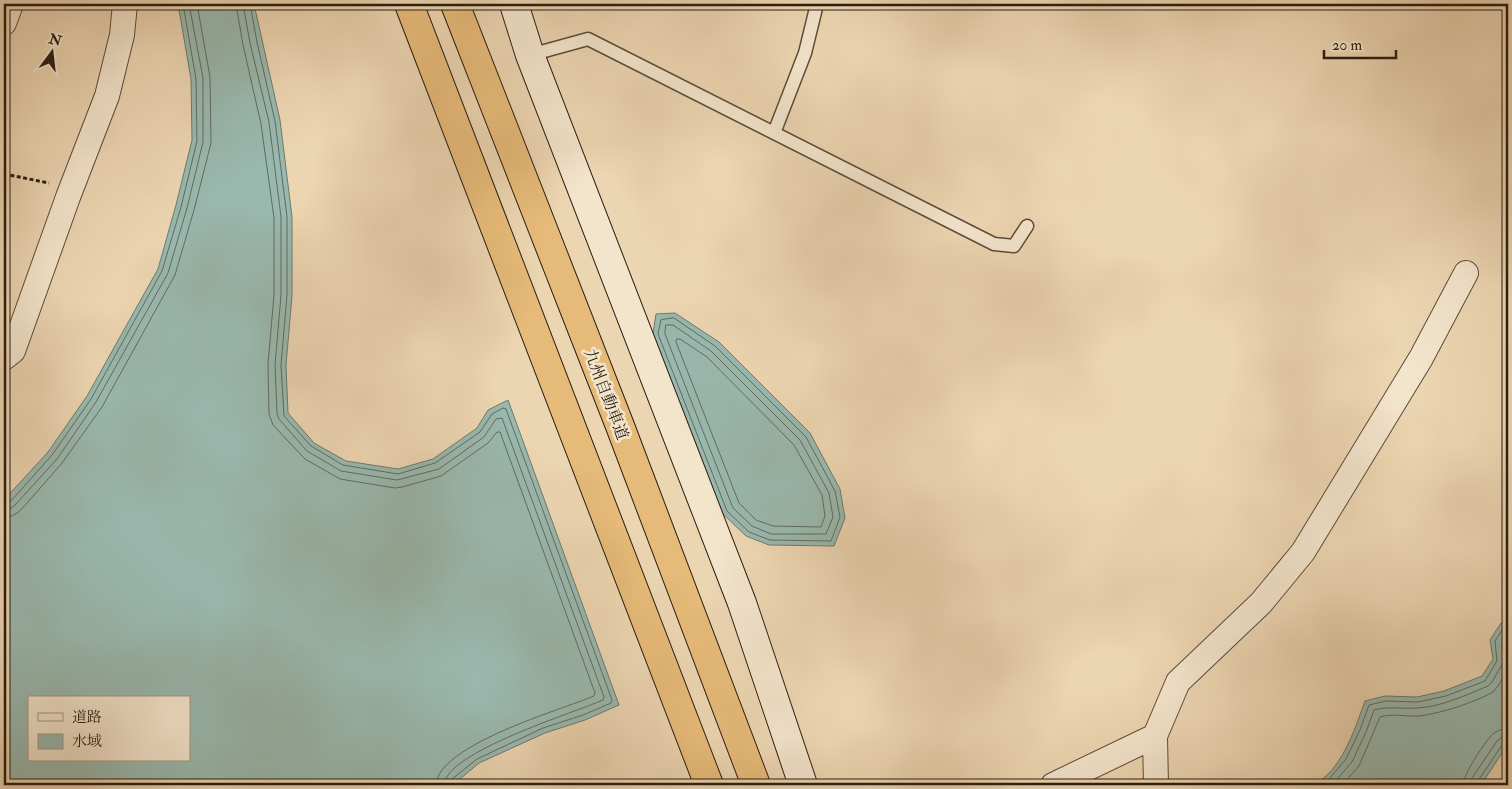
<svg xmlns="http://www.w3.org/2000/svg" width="1512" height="789" font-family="'IM FELL Double Pica','Noto Serif JP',serif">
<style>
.water{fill:#99b8ae;stroke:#6c7a70;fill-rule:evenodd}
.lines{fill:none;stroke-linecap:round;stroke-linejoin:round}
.shore{stroke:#616b60;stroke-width:1}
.lane-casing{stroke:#5a4c3a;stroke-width:15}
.street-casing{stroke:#5a4c3a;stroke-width:26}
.secondary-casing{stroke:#291e12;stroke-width:30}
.highway-casing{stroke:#291e12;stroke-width:30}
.path{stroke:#291e12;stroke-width:3;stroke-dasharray:4 2.5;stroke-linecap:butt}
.lane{stroke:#f3e4cc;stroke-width:12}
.street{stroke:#f3e4cc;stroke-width:24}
.secondary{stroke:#f3e4cc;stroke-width:28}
.highway{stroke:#e6ba78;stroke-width:28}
.labels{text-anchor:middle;stroke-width:5;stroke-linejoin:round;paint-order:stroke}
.street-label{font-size:16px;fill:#291e12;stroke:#f3e4cc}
</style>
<rect width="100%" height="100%" fill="#ecd5b1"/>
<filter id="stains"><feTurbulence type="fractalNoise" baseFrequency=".004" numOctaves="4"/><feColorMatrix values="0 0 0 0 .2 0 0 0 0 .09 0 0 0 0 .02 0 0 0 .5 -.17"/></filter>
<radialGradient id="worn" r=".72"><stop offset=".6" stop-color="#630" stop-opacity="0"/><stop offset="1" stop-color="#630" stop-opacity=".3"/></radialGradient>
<path class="water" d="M178 4H254L280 120 292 217V296L286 365 288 413 314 443 346 461 398 469 433 459 477 428 488 410 508 400 619 705 585 720 545 733 479 763 453 785H4V500L48 452 87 396 158 269 176 205 192 140 191 79ZM29 698H189V760H29Z
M675 313 719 342 810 433 840 489 845 518 834 546 769 545 746 536 723 514 653 334 656 314Z
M1501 623 1508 624V744L1481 785H1313C1341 772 1355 729 1365 701L1385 696 1417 697 1444 691 1482 676 1493 659 1490 640Z"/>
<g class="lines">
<path class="shore" d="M236 4 243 45 261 124 274 218V295L268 364 269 414 273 425 305 459 340 479 395 488 402 487 441 476 488 443 497 432H500L595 693 594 696C561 710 437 745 436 785
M243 4 250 43 269 122 281 217V295L275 365 277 414 279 419 307 451 341 471 397 480 439 469 484 437 496 419 502 418 604 697 603 700C574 713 445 752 444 785
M250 4 257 42 275 121 287 217V295L281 365 284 416 311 446 343 465 398 474 435 463 480 432 492 414 503 408 506 409 612 700 611 703 583 715 543 728 477 759 452 779 450 785
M674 318 715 346 806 437 835 491 840 517 831 541 770 540 749 532 727 511 658 334 661 320Z
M666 325H673L711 351 800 440 829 493 833 517 826 534H771L752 526 733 508 665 334Z
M677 339H680L707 357 794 445 822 495 825 516 821 527 773 526 756 520 739 503 676 342Z
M4 504 11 501 52 455 91 399 162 271 181 207 197 141 196 79 183 4
M4 510 10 509 15 505 57 459 96 402 168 273 187 208 203 142V78L189 4
M4 517 12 516 20 511 62 463 102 407 175 275 194 210 211 143 210 77 197 4
M1324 785 1346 759 1360 730 1369 705 1386 701 1418 702 1446 696 1485 681 1497 661 1495 641 1503 629H1508
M1332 785 1352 762 1366 732 1374 710C1388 706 1402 709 1417 708 1441 707 1466 695 1488 686L1492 682 1503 663 1502 643 1508 635
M1342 785 1359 766 1380 717C1393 713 1406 717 1419 716 1442 713 1473 703 1493 692L1498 686 1508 670
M1463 785C1463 775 1485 741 1493 734 1498 730 1503 729 1508 728
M1471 785 1472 778 1497 741 1502 737 1508 736
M1477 785 1478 781 1502 745 1508 742"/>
<g class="lane-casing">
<path id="lane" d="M530 55 588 39 994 244 1014 246 1027 226
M774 133 805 53 817 4"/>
</g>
<g class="street-casing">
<path id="street" d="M4 23 11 4
M4 358 13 351 68 197 107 96 122 35 125 4
M1053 785 1155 736
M1156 785 1155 736 1178 682 1261 603 1303 552 1421 358 1466 273"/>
</g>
<g class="secondary-casing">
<path id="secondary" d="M514 4 530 55 742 603 803 785"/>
</g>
<g class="highway-casing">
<path id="highway" d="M409 4 709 785
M455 4 620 426 756 785"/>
</g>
<path class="path" d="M4 174 49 183"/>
<use href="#lane" class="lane"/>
<use href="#street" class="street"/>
<use href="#secondary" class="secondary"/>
<use href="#highway" class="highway"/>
</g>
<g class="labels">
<g class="street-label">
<text transform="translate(607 394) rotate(69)" y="6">九州自動車道</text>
</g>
</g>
<rect width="1512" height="789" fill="none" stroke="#ecd5b1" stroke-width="20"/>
<rect x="5" y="5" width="1502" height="779" fill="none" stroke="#291e12" stroke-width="2.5"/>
<rect x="10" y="10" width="1492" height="769" fill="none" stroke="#291e12"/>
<rect x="28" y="696" width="162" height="65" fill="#f3e4cc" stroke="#a29582"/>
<rect x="38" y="713" width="25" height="8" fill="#f3e4cc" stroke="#a29582"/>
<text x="72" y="722" font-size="15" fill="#291e12">道路</text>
<rect x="38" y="734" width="25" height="15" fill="#99b8ae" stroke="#a29582"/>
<text x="72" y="746" font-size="15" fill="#291e12">水域</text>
<g transform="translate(52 52) rotate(15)" stroke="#f3e4cc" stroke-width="4" paint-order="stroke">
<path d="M0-4L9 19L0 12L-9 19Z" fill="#291e12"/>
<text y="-8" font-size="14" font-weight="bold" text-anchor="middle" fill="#291e12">N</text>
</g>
<path d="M1324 50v8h72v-8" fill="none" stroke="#291e12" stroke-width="2.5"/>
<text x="1332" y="50" font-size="15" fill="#291e12" stroke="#f3e4cc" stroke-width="4" paint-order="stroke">20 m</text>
<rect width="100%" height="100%" filter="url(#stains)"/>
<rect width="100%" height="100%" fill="url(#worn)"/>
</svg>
